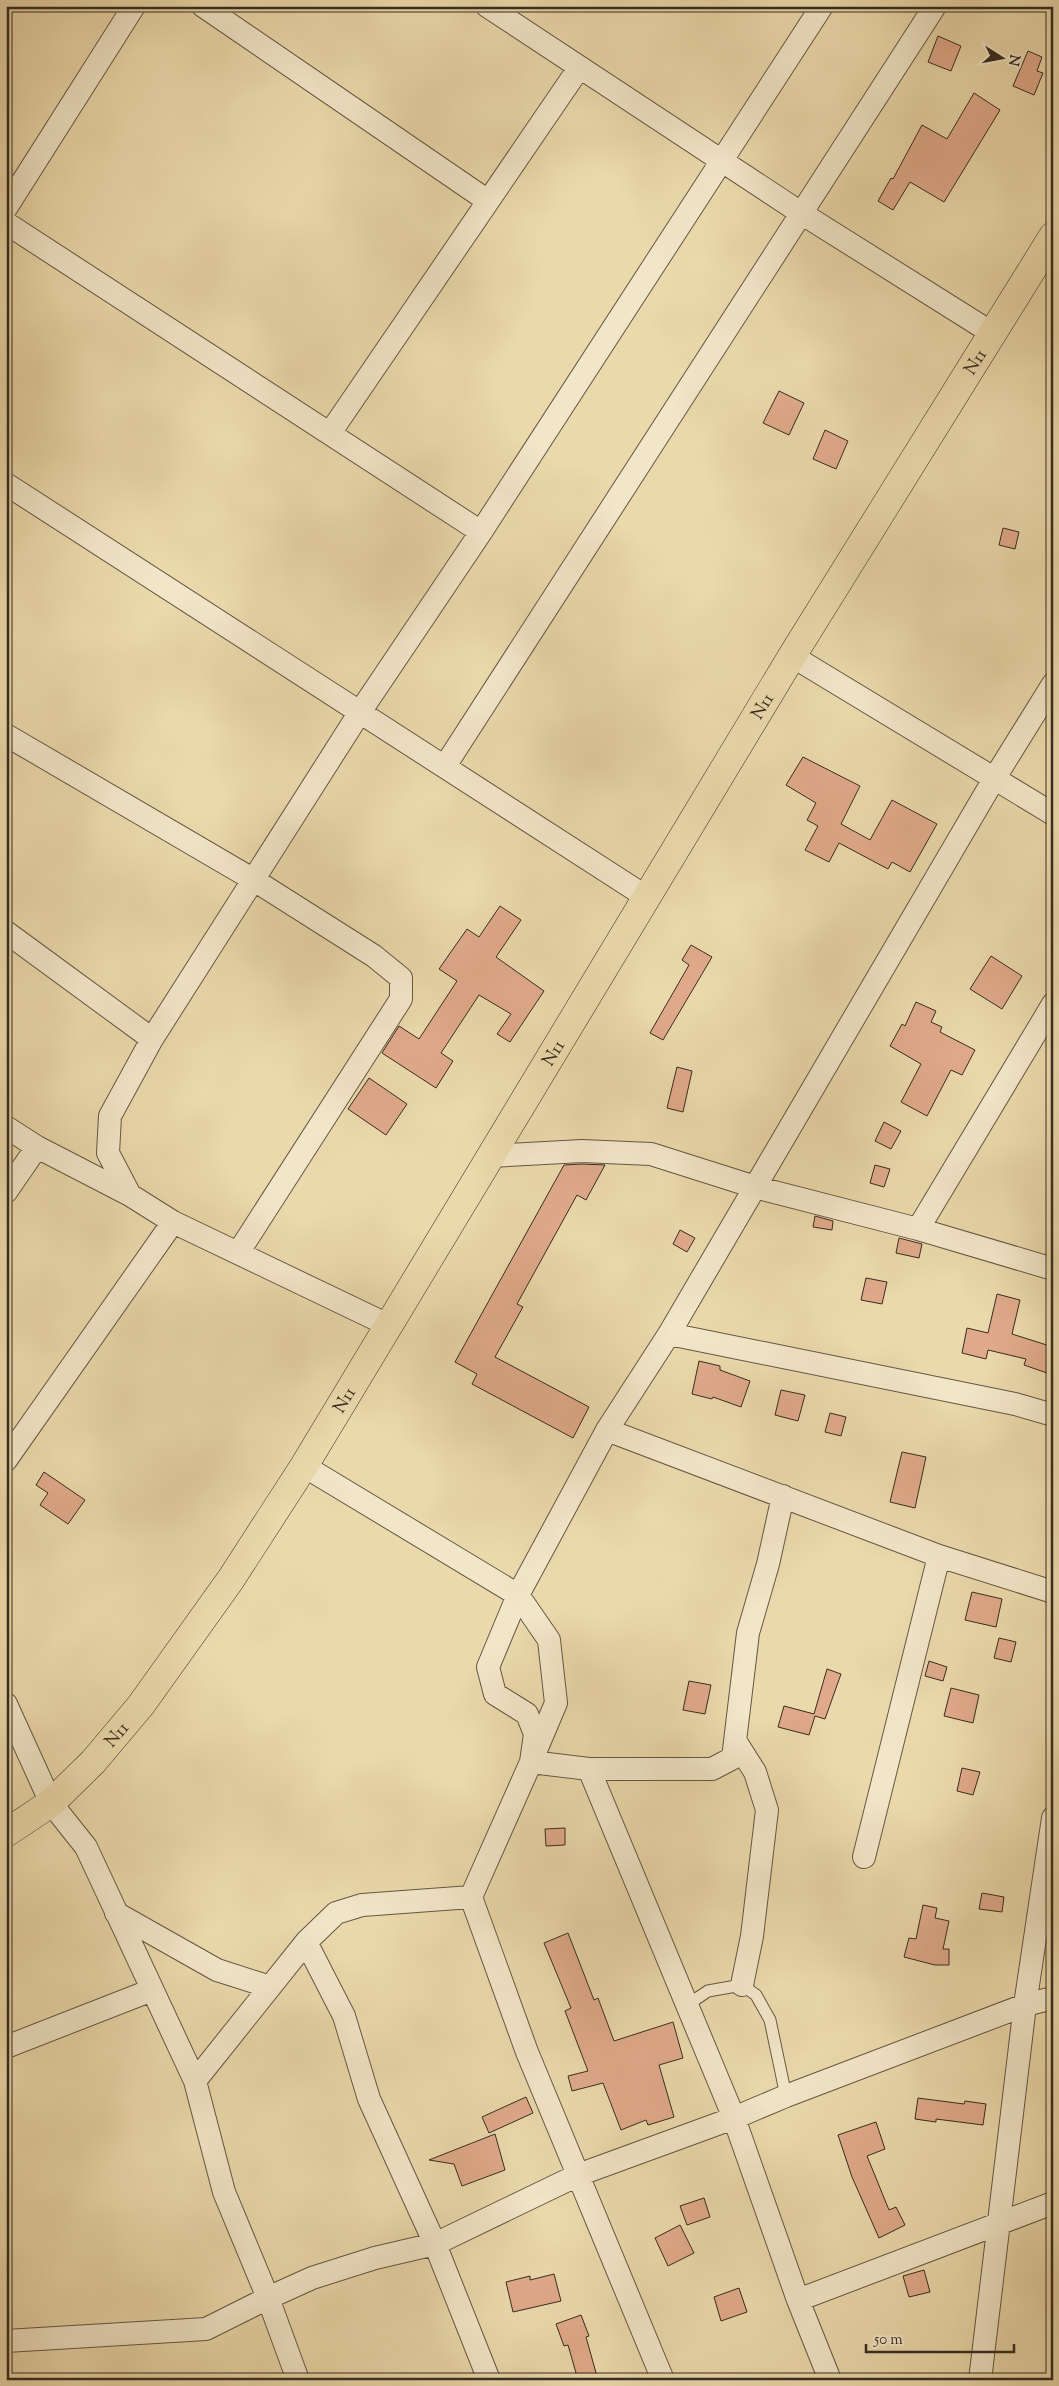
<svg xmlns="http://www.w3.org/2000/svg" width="1059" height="2386" font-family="'Sorts Mill Goudy',serif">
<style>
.building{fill:#e0aa8a;stroke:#362c22}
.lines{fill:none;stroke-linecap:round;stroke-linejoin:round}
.service-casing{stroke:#635744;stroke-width:13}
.minor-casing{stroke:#635744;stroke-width:24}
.primary-casing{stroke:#362c22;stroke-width:29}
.service{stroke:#f2e6c8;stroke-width:11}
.minor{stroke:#f2e6c8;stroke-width:22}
.primary{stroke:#ebd9ab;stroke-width:28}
.labels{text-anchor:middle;stroke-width:4;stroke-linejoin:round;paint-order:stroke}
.street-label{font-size:18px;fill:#362c22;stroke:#f2e6c8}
</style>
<rect width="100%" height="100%" fill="#ebd9ab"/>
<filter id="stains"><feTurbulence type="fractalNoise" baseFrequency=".004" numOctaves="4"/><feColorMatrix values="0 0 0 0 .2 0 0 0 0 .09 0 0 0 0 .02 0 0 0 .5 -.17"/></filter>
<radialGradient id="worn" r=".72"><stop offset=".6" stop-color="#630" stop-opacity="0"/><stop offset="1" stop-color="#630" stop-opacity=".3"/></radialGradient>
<path class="building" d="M938 36 961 46 951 71 928 62Z
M1028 51 1042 57 1037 71 1043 73 1034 95 1013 86Z
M974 93 1000 110 944 202 910 182 893 210 878 201 891 178 893 179 922 125 947 139Z
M779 391 804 403 789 435 763 423Z
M825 430 848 441 836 469 813 459Z
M1003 528 1019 532 1015 549 999 545Z
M803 757 860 786 841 824 870 840 892 800 937 824 910 872 892 862 888 869 839 843 829 862 805 850 818 826 807 820 816 803 786 785Z
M500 906 521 920 496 957 544 991 510 1042 497 1034 511 1014 479 995 441 1053 453 1061 436 1088 382 1053 399 1026 419 1039 457 981 439 969 467 929 479 937Z
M691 945 712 957 663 1040 650 1033 689 965 682 960Z
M991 956 1022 976 1002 1009 970 989Z
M916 1002 936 1011 931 1022 942 1027 940 1032 975 1050 962 1075 951 1070 927 1116 901 1102 921 1064 890 1046 902 1024 905 1026Z
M677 1067 692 1071 683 1112 667 1108Z
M369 1078 407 1104 386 1135 348 1109Z
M884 1122 901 1131 891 1149 875 1141Z
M582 1164 605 1165 586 1200 577 1195 517 1304 523 1307 495 1357 589 1407 573 1438 472 1384 477 1374 455 1362 564 1165Z
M875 1165 890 1169 884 1187 870 1183Z
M815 1216 833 1221 832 1230 813 1227Z
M680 1230 695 1238 687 1252 673 1244Z
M899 1238 922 1244 919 1258 896 1253Z
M866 1278 887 1282 882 1304 861 1300Z
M997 1294 1020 1300 1012 1334 1053 1347V1355L1047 1373 1024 1365 1026 1359 988 1350 986 1359 962 1353 967 1328 988 1333Z
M699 1361 720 1366V1370L750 1381 741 1407 713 1397 712 1399 692 1394Z
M781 1390 805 1395 798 1421 775 1415Z
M830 1413 846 1417 841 1436 825 1432Z
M902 1452 926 1457 915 1508 890 1502Z
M44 1472 85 1500 68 1524 40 1505 48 1493 36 1485Z
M972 1592 1002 1599 996 1627 965 1620Z
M999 1638 1016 1642 1011 1662 994 1658Z
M929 1661 947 1667 943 1681 925 1676Z
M827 1669 841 1674 825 1719 815 1716 809 1735 778 1727 784 1706 814 1714Z
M689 1681 711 1685 705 1714 683 1710Z
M951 1688 979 1695 973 1723 944 1716Z
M962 1768 980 1772 973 1795 957 1791Z
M565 1828V1845L546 1846 545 1829Z
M982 1893 1004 1897 1002 1912 979 1909Z
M923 1905 937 1908 935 1918 949 1921 943 1949H949V1965H935L904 1957 909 1938 916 1939Z
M568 1933 594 2000 598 1998 614 2041 673 2022 683 2058 659 2065 674 2117 648 2125 646 2120 621 2130 603 2083 572 2091 568 2076 588 2071 565 2011 571 2008 544 1943Z
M526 2097 533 2113 489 2133 482 2117Z
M918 2098 964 2104 965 2101 986 2104 983 2125 936 2119V2122L915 2119Z
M876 2122 885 2149 867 2156 889 2210 896 2207 905 2225 879 2238 852 2177 838 2135Z
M495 2134 505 2170 462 2186 454 2164 429 2160Z
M704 2198 710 2217 687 2225 680 2206Z
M680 2225 694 2253 668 2266 655 2238Z
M924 2270 930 2292 909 2297 903 2276Z
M554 2274 561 2301 513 2312 506 2282 530 2276V2280Z
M739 2288 747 2312 721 2321 714 2297Z
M581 2315 589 2336 586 2337 598 2380H578L568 2345 564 2346 556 2324Z"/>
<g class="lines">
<g class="service-casing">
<path id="service" d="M687 2005 708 1991 742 1985 756 1995 770 2020 786 2096"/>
</g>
<g class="minor-casing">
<path id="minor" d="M203 6 488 201
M487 6 801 213 992 333
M6 208 134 6
M6 223 481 532
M330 433 579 68
M6 484 648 898
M792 656 1053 814
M6 735 254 880 374 956 401 978V999L238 1253
M445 766 935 6
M6 932 152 1039
M6 1127 37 1147 130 1195
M490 1156 582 1151 651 1154 755 1187 918 1229 1053 1269
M6 1192 37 1147
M918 1229 1053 1004
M388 1325 173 1222 130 1195 108 1153 110 1116 152 1039 360 712 481 532 822 6
M669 1334 1015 1404 1053 1415
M607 1430 939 1556 1053 1592
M6 1460 173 1222
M304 1466 518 1595 549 1640 556 1703 531 1762 589 1769H712L733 1758 748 1633 768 1564 783 1496
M6 1704 51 1803 86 1847 195 2081 306 1942 336 1913 362 1905 471 1897 531 1762 535 1734 527 1714 495 1694 488 1667 518 1595 607 1430 669 1334 994 779 1053 684
M736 1742 755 1772 767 1810 752 1936 742 1985
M589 1769 734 2118 798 2300 830 2380
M864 1857 939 1556
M471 1897 527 2052 663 2380
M116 1913 217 1970 270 1987
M306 1942 344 2016 369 2099 435 2244 489 2380
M6 2047 152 1990
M195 2081 224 2192 268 2298 312 2278 375 2258 435 2244 578 2175 734 2118 786 2096 1025 2005 1053 1998
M798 2300 1053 2203
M6 2341 206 2329 268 2298 298 2380
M980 2380 1025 2005 1053 1818"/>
</g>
<g class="primary-casing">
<g id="primary">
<path id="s1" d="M6 1833 51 1803 93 1762 141 1705 231 1579 304 1466 792 656 1053 236"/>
</g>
</g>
<use href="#service" class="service"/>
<use href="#minor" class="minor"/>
<use href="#primary" class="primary"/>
</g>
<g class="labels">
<g class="street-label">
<text dy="6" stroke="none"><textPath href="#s1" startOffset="1769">N11</textPath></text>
<text dy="6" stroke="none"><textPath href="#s1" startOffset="1364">N11</textPath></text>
<text dy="6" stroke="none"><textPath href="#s1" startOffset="959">N11</textPath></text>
<text dy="6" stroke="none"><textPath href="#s1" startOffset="554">N11</textPath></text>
<text dy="6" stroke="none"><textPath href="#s1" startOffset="149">N11</textPath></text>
</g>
</g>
<rect width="1059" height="2386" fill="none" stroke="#ebd9ab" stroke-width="25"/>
<rect x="8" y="8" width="1044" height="2371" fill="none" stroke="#362c22" stroke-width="2.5"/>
<rect x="12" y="12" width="1034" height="2361" fill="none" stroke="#362c22"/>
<g transform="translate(1002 58) rotate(101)" stroke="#f2e6c8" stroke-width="4" paint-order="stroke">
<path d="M0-4L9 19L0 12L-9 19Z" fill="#362c22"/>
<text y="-8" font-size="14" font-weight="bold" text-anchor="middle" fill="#362c22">N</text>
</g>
<path d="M866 2344v8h148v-8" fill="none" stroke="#362c22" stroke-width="2.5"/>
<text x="874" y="2344" font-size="15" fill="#362c22" stroke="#f2e6c8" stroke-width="4" paint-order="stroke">50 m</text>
<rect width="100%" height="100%" filter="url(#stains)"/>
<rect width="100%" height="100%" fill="url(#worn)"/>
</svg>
